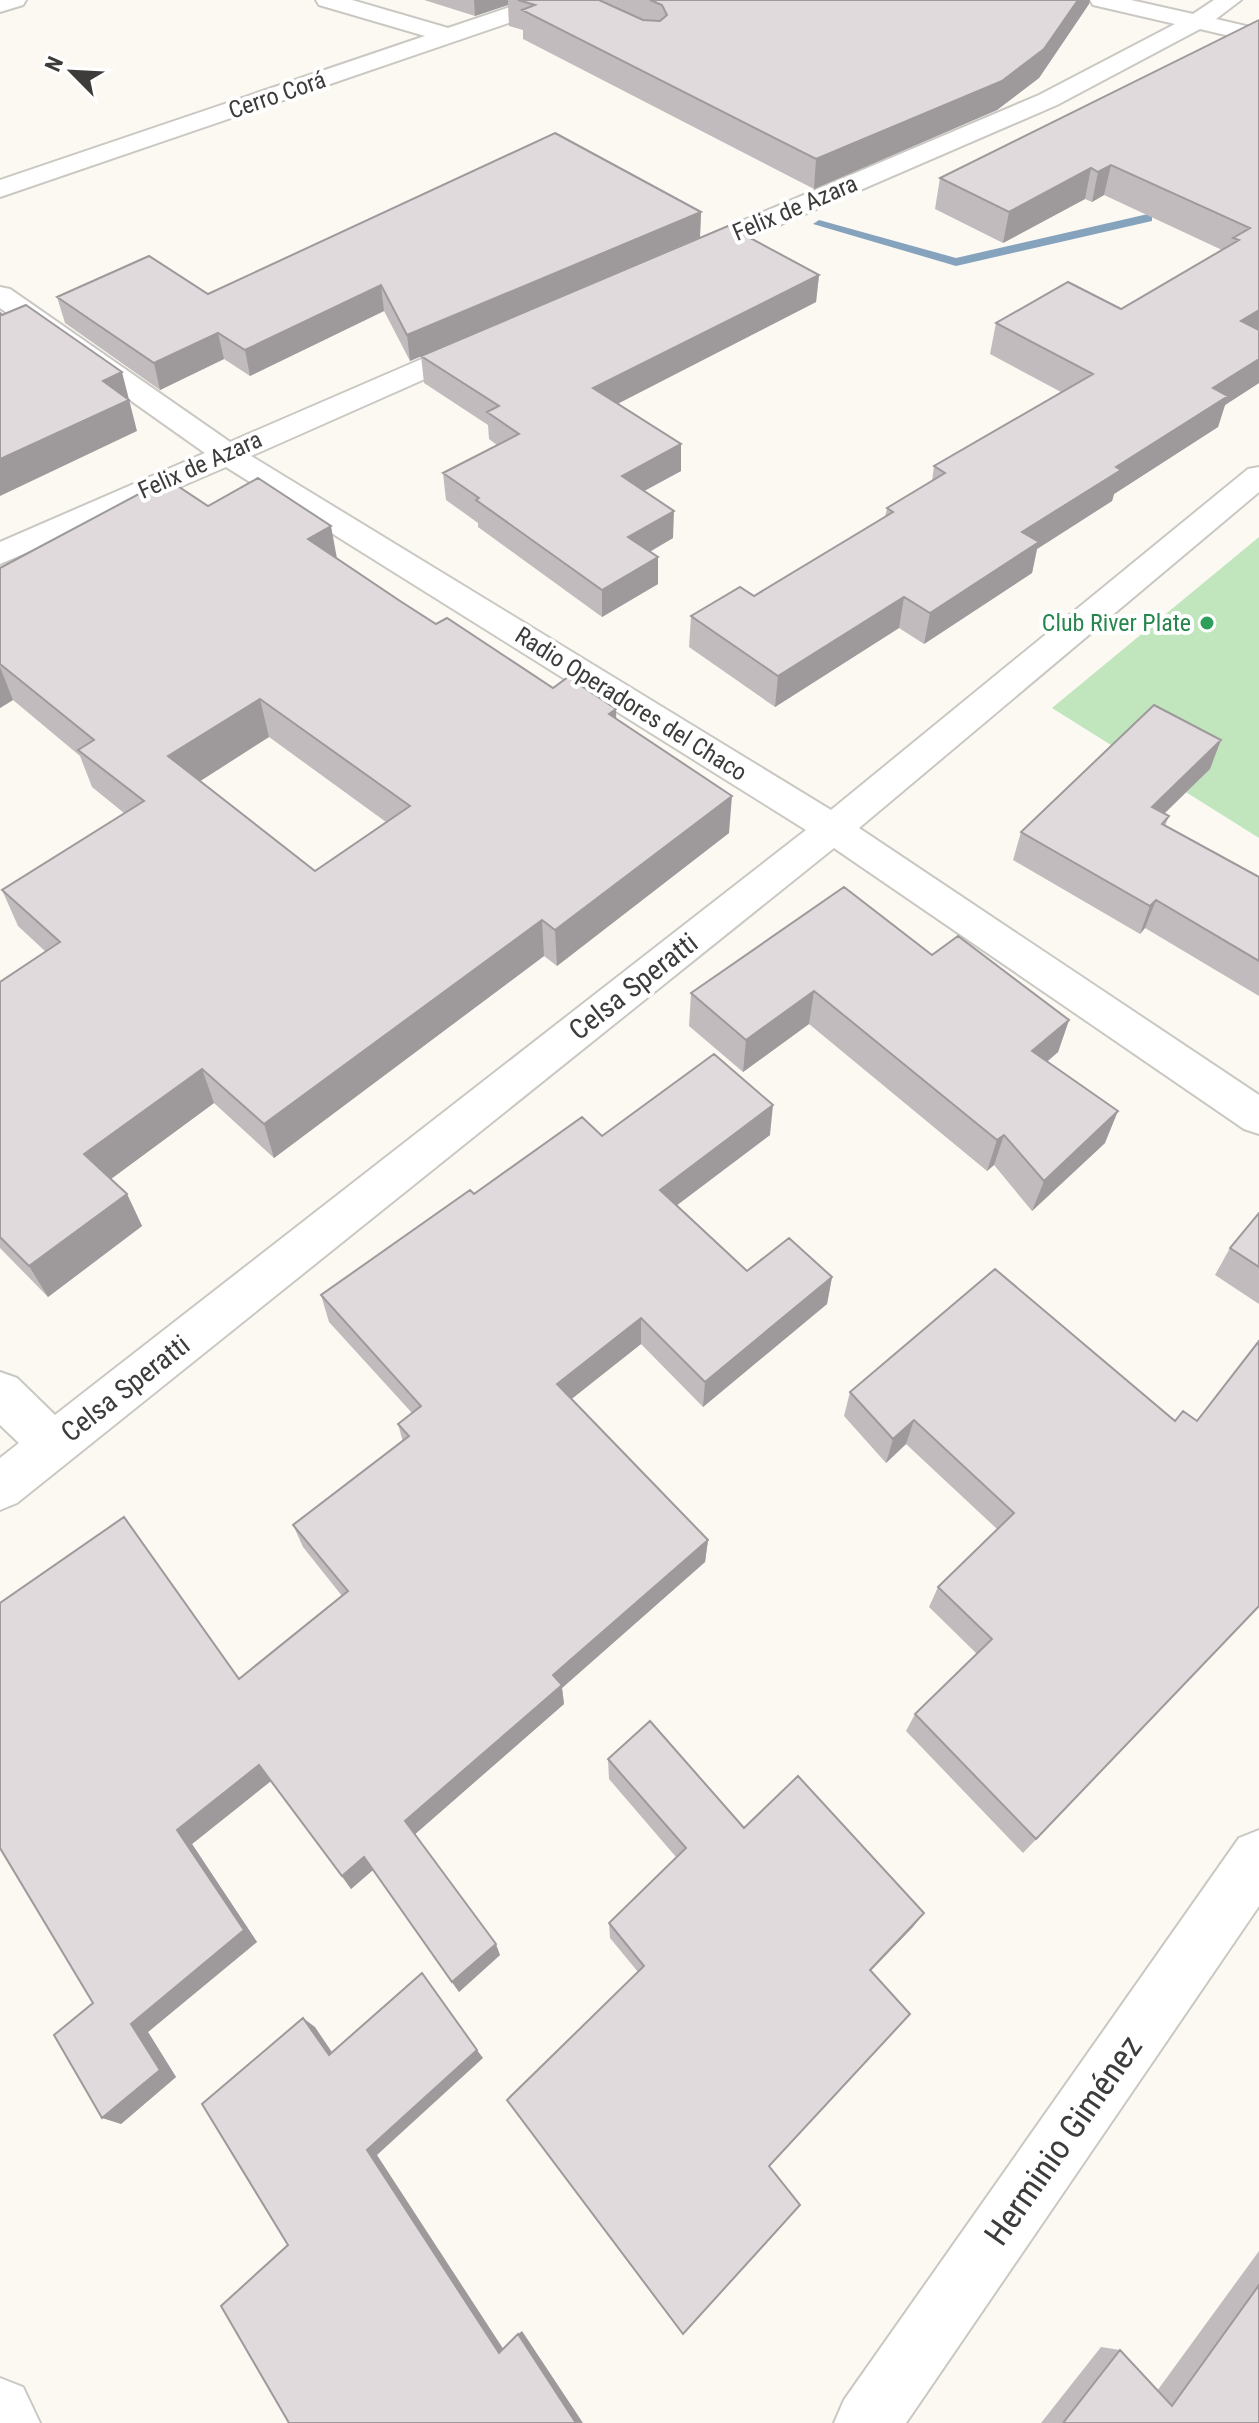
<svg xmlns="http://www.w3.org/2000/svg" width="1259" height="2423" font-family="'Roboto Condensed',sans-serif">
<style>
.green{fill:#c1e6be}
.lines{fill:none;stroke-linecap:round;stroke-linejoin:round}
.stream{fill:#86a3be;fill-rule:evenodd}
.minor-casing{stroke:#cac8c2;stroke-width:4}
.minor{fill:#fff;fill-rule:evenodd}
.wall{fill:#c2bbbe;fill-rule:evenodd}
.shaded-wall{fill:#9e999b}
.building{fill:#e1dadd;stroke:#9e999b;stroke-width:2;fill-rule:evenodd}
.leisure-dot{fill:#2e9e5b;stroke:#fff;stroke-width:3}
.labels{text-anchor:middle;stroke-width:8;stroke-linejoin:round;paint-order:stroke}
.far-street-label{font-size:24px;fill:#3d3c3a;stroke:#fff}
.far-leisure-label{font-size:24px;fill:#27864d;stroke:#fff;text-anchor:end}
.street-label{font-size:28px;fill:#3d3c3a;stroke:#fff}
.near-street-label{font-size:34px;fill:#3d3c3a;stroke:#fff}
</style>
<rect width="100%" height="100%" fill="#fcf9f3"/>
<path class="green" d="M1259 537V838L1052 708Z"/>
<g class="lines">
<path class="stream" d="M1148 214 1152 215V221L956 266 813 224 819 220 956 258Z"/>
<g class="minor-casing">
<path id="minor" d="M0 0H26L23 5 0 12Z
M316 0H352L448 28 531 0H564L561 5 0 197V180L425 36 319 5Z
M1090 0H1131L1193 14 1214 0H1241L1216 19 1259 29V43L1200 29 1057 105 694 262 684 264 674 262 670 256 674 250 1039 95 1175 24 1093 5Z
M0 287 10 289 230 442 468 339 478 336 488 339 492 345 488 351 251 456 831 810 1248 469 1259 467V492L859 828 1259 1095V1134L1244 1129 834 848 17 1503 0 1510V1458L19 1443 0 1425V1372L17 1378 55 1415 806 830 226 467 0 564V542L205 453 0 308Z
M1259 1830V1906L906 2423H834L844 2400 1239 1838Z
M0 2378 23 2387 40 2423H0Z"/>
</g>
<use href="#minor" class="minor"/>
</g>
<path class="wall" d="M424 0H1090L1089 4 1039 78 997 110 814 189 523 39V30L509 26 508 5 475 16Z
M1259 20V383L1225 405 1218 427 1114 494 1112 501 1037 549 1032 573 924 644 899 628 775 707 689 647 691 616 754 596 885 517 887 508 932 481 934 466 1061 392 990 354 996 323 1121 309 1222 250 1104 195 1092 202 1085 199 1003 243 935 209 940 178Z
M701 212 700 237 410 361 384 311 250 376 224 359 160 390 65 323 57 297 208 294Z
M819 275 816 302 617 403 681 444V471L644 491 673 538 650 552 658 584 602 617 478 527V523L446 500 443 473 497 445 489 439 488 425 424 383 421 356Z
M208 506 337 558 436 624 553 688 616 719 729 833 557 966 544 956 274 1158 214 1103 111 1179 127 1194 142 1226 48 1297 0 1248V982L46 952 18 926 2 890 124 813 92 787 80 756 13 700 0 708V568ZM269 737 386 822 315 871 200 781Z
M1210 769 1164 814 1169 816 1165 826 1259 877V996L1145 928 1140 934 1013 860 1021 832Z
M932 955 1069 1020 1058 1052 1047 1062 1105 1143 1032 1211 994 1165 987 1171 809 1024 743 1072 689 1026 691 993Z
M770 1135 677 1205 747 1271 832 1277 827 1304 703 1407 641 1344 571 1399 708 1540 705 1562 562 1688 564 1704 415 1834 500 1955 459 1992 373 1870 351 1889 271 1781 192 1844 257 1942 148 2032 176 2077 121 2124 93 2003 239 1679 342 1596 303 1547 293 1525 403 1442 398 1424 412 1413 329 1322 321 1295 474 1194 602 1136Z
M1259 1213V1304L1215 1275 1230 1248Z
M1259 1341V1608L1258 1607 1023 1853 906 1731 915 1714 977 1654 929 1607 938 1587 997 1529 906 1444 886 1463 844 1416 850 1392 1175 1421H1197Z
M608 1759 744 1828 924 1913 912 1928 638 1972 610 1938 609 1923 676 1857 609 1779Z
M1259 2251V2423H1041L1101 2347 1120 2350 1157 2391Z"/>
<path class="shaded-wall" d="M474 0H508V5L475 16Z
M1078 0H1090L1089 4 1039 78 997 110 814 189 816 159Z
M1111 165 1104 195 1092 202 1098 172Z
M1091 168 1085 199 1003 243 1009 212Z
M701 212 700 237 410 361 407 335Z
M819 275 816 302 594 416 593 388Z
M381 285 384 311 250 376 245 350Z
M1259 310V335L1241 321Z
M218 333 224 359 160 390 154 363Z
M1259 359V383L1225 405 1218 427 1114 494 1112 501 1037 549 1032 573 924 644 930 613 1022 532 1116 467 1213 388Z
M122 372 137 431 0 496V459L103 381Z
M681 444V471L622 503V476Z
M674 511 673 538 628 564V537Z
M331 526 338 564 308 539Z
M658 557V584L602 617V590Z
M904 597 899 628 775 707 778 676Z
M0 667 13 700 0 708Z
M260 699 269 737 180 794 168 756Z
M616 709 617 747 609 714Z
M1221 740 1210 769 1142 835 1152 807Z
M732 796 729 833 557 966 555 930Z
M1156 900 1145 928 1140 934 1150 906Z
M542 920 544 956 274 1158 264 1124Z
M814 991 809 1024 743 1072 746 1040Z
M1069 1020 1058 1052 1021 1083 1032 1051Z
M202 1069 214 1103 100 1187 84 1154Z
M773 1105 770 1135 660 1218V1190Z
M1118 1111 1105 1143 1032 1211 1044 1181Z
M1004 1135 994 1165 987 1171 997 1140Z
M127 1194 142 1226 48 1297 29 1266Z
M832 1277 827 1304 703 1407 705 1382Z
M641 1318V1344L559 1409 557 1384Z
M914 1420 906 1444 886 1463 893 1439Z
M708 1540 705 1562 562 1688 564 1704 413 1836 405 1821 553 1675Z
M259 1765 271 1781 192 1844 257 1942 148 2032 176 2077 121 2124 102 2118 177 1830Z
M364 1857 373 1870 351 1889 342 1876Z
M924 1913 912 1928 860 1982 870 1970Z
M496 1944 500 1955 459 1992 452 1982Z
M303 2018 315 2027 340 2064 329 2055Z
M477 2050 483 2058 377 2155 504 2350 499 2353 367 2150Z
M522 2331 583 2423H576L518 2334Z"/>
<path class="building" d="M518 0H599L643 20 660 21 667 15 662 5 650 0H1078L1044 49 1002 81 816 159 522 10 535 5Z
M1259 20V310L1241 321 1259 330V359L1213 388 1228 396 1116 467 1121 470 1022 532 1039 542 930 613 904 597 778 676 691 616 740 587 754 596 893 512 887 508 945 473 934 466 1093 374 996 323 1068 282 1121 309 1239 240 1233 238 1250 228 1111 165 1098 172 1091 168 1009 212 940 178Z
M555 133 701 212 407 335 381 285 245 350 218 333 154 363 57 297 149 256 208 294Z
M728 226 819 275 593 388 681 444 622 476 674 511 628 537 658 557 602 590 476 500 479 498 443 473 519 434 487 412 499 406 421 356Z
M26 305 122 372 103 381 129 400 0 459V313L2 315Z
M258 478 331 526 308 539 400 601 436 624 447 618 553 688 568 677 616 709 609 714 732 796 555 930 542 920 264 1124 202 1069 84 1154 127 1194 29 1266 0 1237V982L60 942 2 890 144 801 78 750 94 740 0 664V568L167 479 208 506ZM260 699 410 806 315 871 168 756Z
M1154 705 1221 740 1152 807 1169 816 1162 824 1259 877V961L1156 900 1150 906 1021 832Z
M844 887 932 955 958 936 1069 1020 1032 1051 1118 1111 1044 1181 1004 1135 997 1140 814 991 746 1040 691 993Z
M714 1054 773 1105 660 1190 747 1271 789 1238 832 1277 705 1382 641 1318 557 1384 708 1540 553 1675 562 1685 405 1821 496 1944 452 1982 364 1857 342 1876 259 1765 177 1830 244 1930 131 2024 160 2070 102 2118 54 2035 93 2003 0 1848V1603L124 1517 239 1679 348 1591 293 1525 409 1436 398 1424 421 1406 321 1295 470 1190 474 1194 582 1117 602 1136Z
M1259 1213V1267L1230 1248Z
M995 1269 1175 1421 1183 1411 1197 1421 1259 1341V1606L1036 1839 915 1714 992 1639 938 1587 1014 1513 914 1420 893 1439 850 1392Z
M650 1721 744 1828 798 1776 924 1913 870 1970 910 2014 769 2166 800 2205 683 2334 507 2100 644 1966 609 1923 686 1848 608 1759Z
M422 1973 477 2050 367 2150 499 2353 518 2334 576 2423H289L221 2306 288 2245 202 2104 303 2018 329 2055Z
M1259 2285V2423H1063L1120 2350 1172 2406Z"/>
<circle class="leisure-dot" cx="1207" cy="623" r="8"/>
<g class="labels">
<g class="far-street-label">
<text transform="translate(277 95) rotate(-19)" y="8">Cerro Corá</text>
<text transform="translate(795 208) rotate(-23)" y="8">Felix de Azara</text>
<text transform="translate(200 465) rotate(-24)" y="8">Felix de Azara</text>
<text transform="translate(631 704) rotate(32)" y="8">Radio Operadores del Chaco</text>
</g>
<g class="far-leisure-label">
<text x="1191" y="631">Club River Plate</text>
</g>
<g class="street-label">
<text transform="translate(633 986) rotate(-38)" y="10">Celsa Speratti</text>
<text transform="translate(125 1388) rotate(-38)" y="10">Celsa Speratti</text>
</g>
<g class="near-street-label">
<text transform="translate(1063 2140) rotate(-55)" y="12">Herminio Giménez</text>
</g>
</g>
<g transform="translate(72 72) rotate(294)" stroke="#ffffff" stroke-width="6" paint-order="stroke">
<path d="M0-6L14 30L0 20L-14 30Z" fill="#3d3c3a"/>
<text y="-12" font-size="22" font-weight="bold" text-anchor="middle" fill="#3d3c3a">N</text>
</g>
</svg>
